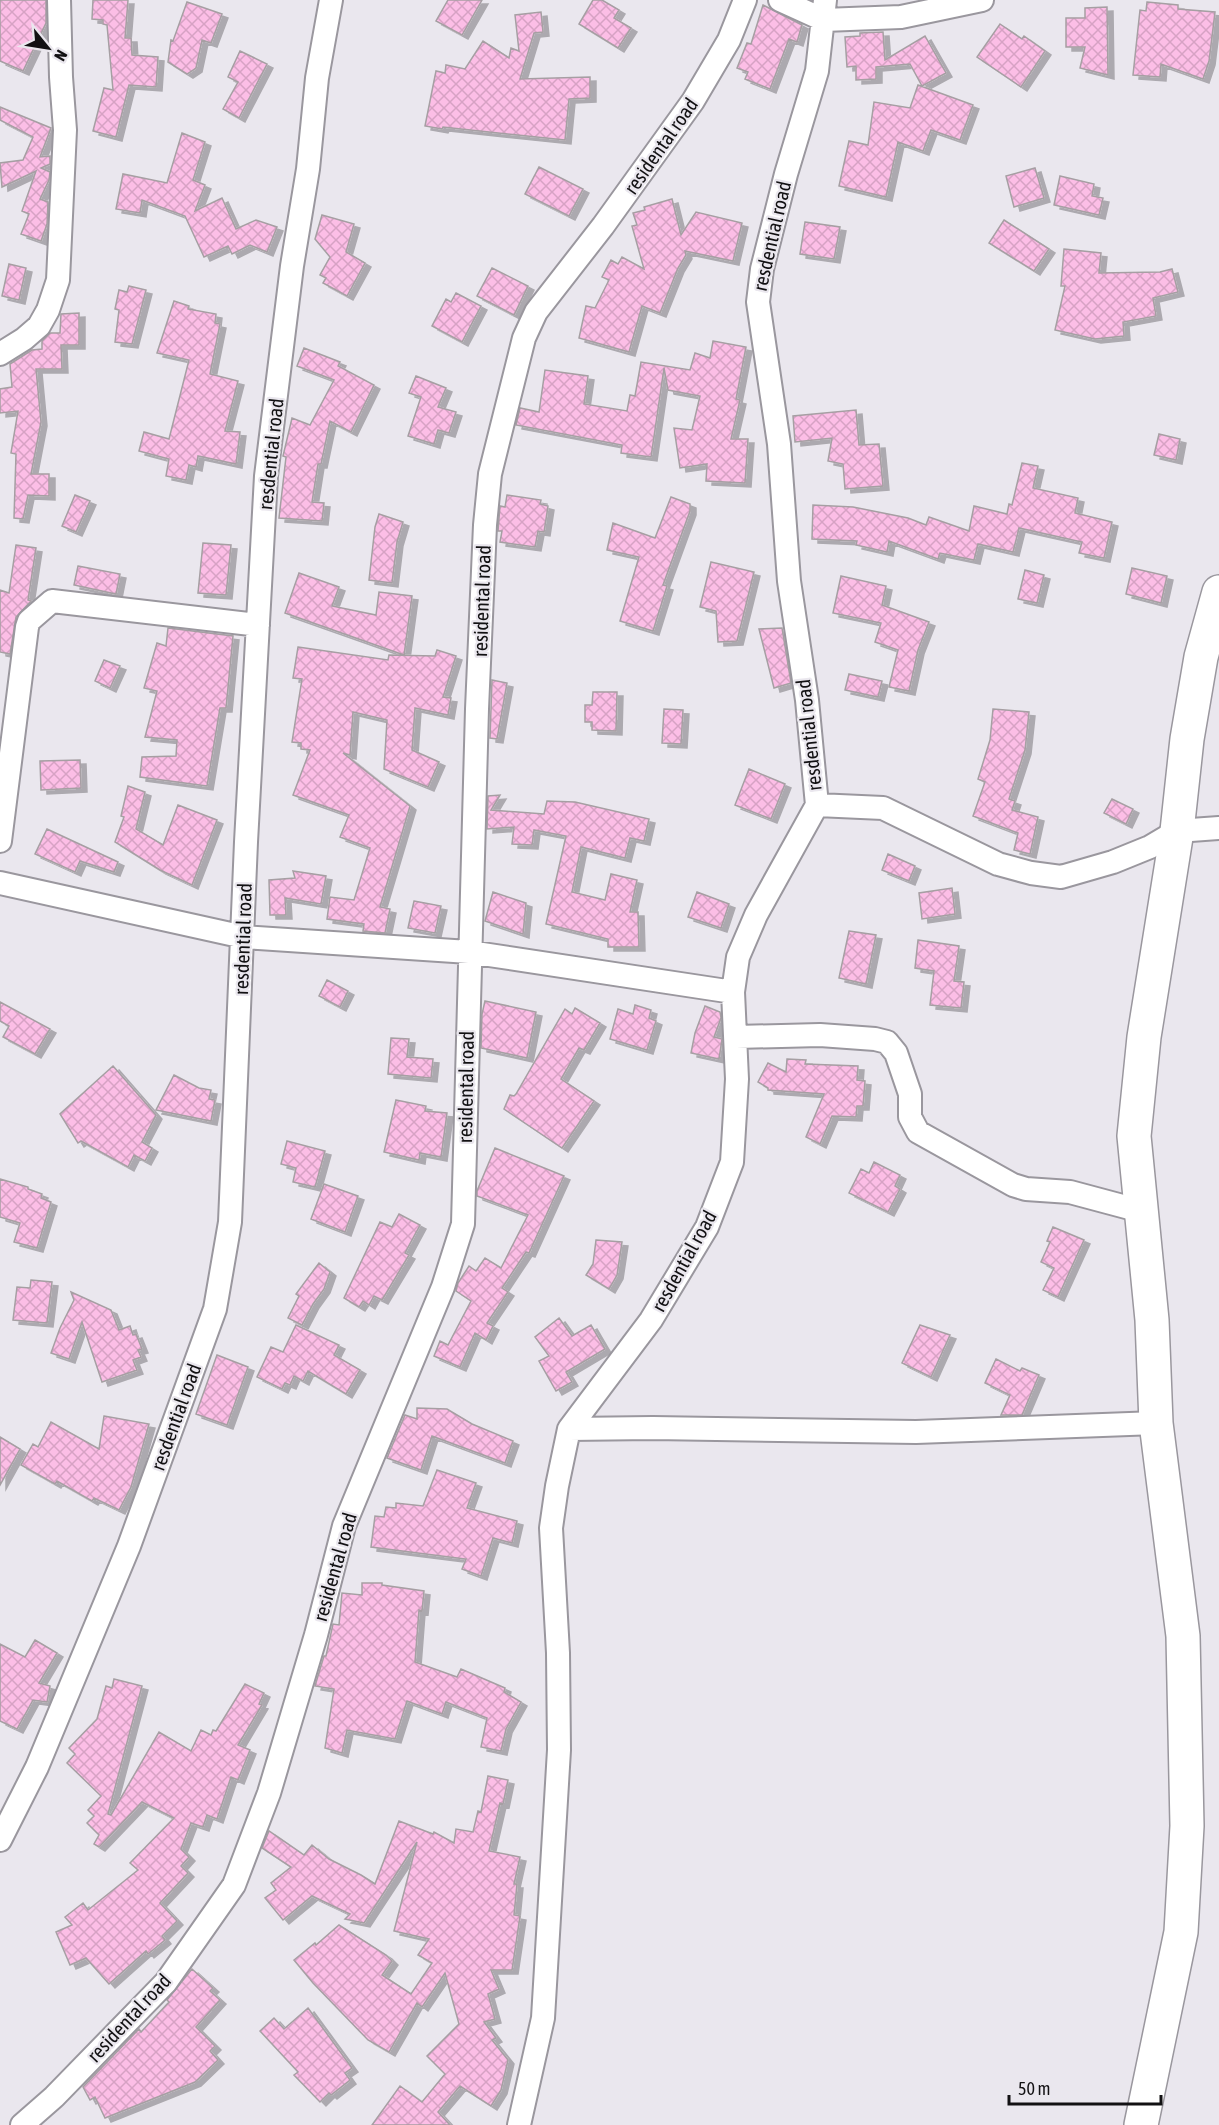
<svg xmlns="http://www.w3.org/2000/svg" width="1219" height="2125" font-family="'Asap Condensed',sans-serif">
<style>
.building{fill:url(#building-cross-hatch);stroke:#a69fa3;stroke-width:1.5;filter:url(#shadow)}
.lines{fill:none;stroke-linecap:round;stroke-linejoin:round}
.street-casing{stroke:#9a979e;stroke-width:26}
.highway-casing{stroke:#9a979e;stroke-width:36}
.street{stroke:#fff;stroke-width:22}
.highway{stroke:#fff;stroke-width:33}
.labels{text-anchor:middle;stroke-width:4.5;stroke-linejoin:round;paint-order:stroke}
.street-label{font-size:20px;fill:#121113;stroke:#eae7ee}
</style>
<defs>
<pattern id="building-cross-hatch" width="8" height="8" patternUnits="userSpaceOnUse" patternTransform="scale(1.5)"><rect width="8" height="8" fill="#fcbee6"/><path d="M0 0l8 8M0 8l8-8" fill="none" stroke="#d7a2c4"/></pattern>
<filter id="shadow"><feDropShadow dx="6" dy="4" stdDeviation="0" flood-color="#0004"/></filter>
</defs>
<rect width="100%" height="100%" fill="#eae7ee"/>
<path class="building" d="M0 0H46V23L23 71 0 61Z
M93 0H128L125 38H131L132 55 158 57 156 87 129 85 116 137 93 131 104 88 113 90 107 25 103 24V20L92 19Z
M448 0H482L462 35 436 21Z
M593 0H602L619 10 614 18 631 28 618 48 579 24Z
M187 2 222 14 211 43 202 40 196 68 187 74 168 62 171 40 173 41Z
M1147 2 1178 5V9L1215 12 1209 61 1203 79 1161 64 1160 77 1133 75 1140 10 1146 11Z
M763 5 802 25 797 42 789 39 770 89 745 79 748 72 737 68 747 43 751 44Z
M1107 7 1108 75 1080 68 1085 47H1066V18H1085V8Z
M541 12 543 32 534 33 520 79 590 77V98L569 99 565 140 443 127 442 129 425 126 436 71 445 73 446 65 465 69 483 41 509 58 511 48 519 51 515 15Z
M1000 24 1022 39 1024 36 1045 51 1021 87 977 57Z
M883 32 885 60 925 36 946 73 922 86 910 64 876 67V79L856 80V66L847 67 845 37 860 36V33Z
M240 51 267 64 239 118 223 109 238 82 228 77Z
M918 85 973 105 960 140 931 130 923 151 898 142 886 197 839 186 849 141 868 145 874 102 910 108Z
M0 107 51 128 40 157 50 156V164L41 168 50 172 49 180 40 199 48 202 47 224 41 241 21 234 29 214 22 211 36 171 2 187 0 163 23 160 33 137 0 120Z
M182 133 205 142 193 180 205 185 195 211 222 198 236 229 256 220 277 227 267 252 250 245 232 254 228 246 204 257 185 216 142 200 140 213 116 209 123 174 167 183Z
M539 167 583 189 569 216 525 194Z
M1035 168 1044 198 1014 207 1006 176Z
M1060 176 1094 184 1092 196 1103 198 1099 215 1054 205Z
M672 199 681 235 696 212 742 223 733 261 685 251 686 255 678 268 660 313 642 306 629 352 579 338 586 306 595 308 609 280 602 277 611 260 618 264 622 257 644 269 632 226 637 225 633 213 645 210 644 207Z
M322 215 354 224 346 252 365 263 347 296 323 283 326 278 320 275 330 257 315 239Z
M1004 220 1049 249 1034 271 989 243Z
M805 222 840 227 834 259 800 254Z
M1064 249 1101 253 1099 273 1160 272 1172 269 1178 292 1153 298 1156 316 1123 322 1124 336 1095 339 1055 330 1065 286H1061Z
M9 264 26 268 19 300 2 296Z
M492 268 528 286 514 315 477 296Z
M129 286 146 290 132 344 115 342 119 310 115 309 119 290 127 292Z
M456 293 481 306 462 342 432 326 446 299 451 302Z
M174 301 189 306 188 309 216 314 215 323 220 324 210 374 238 381 225 431 240 432 236 464 198 456 196 467 189 465 186 480 166 476 169 459 139 451 144 432 169 439 189 360 157 353Z
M79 313V345H61L62 369H36L41 422 31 474H49V496L28 495 23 519 14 518 16 454 11 453 18 411 0 413V389L12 387 10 364 32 350 42 349V341L50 333H60L61 314Z
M713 341 746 347 736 399 740 400 731 439H748L745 483 706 481 707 464 680 468 674 428 692 430 700 396 668 390 664 368 651 457 621 453 622 445 516 425 520 408 539 412 545 370 588 376 584 404 627 411 630 395 635 396 641 362 690 370 695 353 710 358Z
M304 348 340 362 338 366 374 385 351 432 330 421 321 464H318L312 502 324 503 322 521 279 518 286 457 283 456 292 418 310 425 334 380 297 366Z
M416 376 446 388 438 407 456 412 449 433 438 430 434 444 408 436 421 397 409 393Z
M856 410 859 445 879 444 883 486 845 489 843 464 828 461 832 438 795 442 793 416Z
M1159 434 1180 439 1176 460 1154 455Z
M1022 463 1038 466 1033 488 1078 498 1075 513 1112 522 1104 558 1079 553 1082 542 1019 528 1013 552 978 544 974 560 940 553 938 559 889 541 887 552 856 545 857 541 812 539 813 505 853 507 908 518 926 525 929 517 969 531 974 506 1007 514 1009 504 1012 505Z
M75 495 90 501 76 532 62 526Z
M507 495 541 500 540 504 548 506 544 532 538 531 535 547 500 542 502 531H498L500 506 505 507Z
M671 497 690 504V511L663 585 667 586 653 631 620 621 639 557 607 550 613 523 655 538Z
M379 514 403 522 397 542 392 583 369 580 375 527Z
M203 543 231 545 226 595 198 593Z
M16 545 36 548 28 600 31 601 16 617 10 654 0 652V590L9 593Z
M711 562 754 572 737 641 718 642 716 611 700 607Z
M78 566 120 574 116 594 74 585Z
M1132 568 1167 576 1161 603 1126 594Z
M1025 570 1044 575 1037 603 1018 599Z
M299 573 339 587 332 606 376 615 379 592 412 596 404 655 285 613Z
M841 576 886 586 882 605 929 622 918 650 909 691 889 687 898 650 875 642 881 623 833 613Z
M168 628 233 636 226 708H220L207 786 140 777 142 757 176 756 177 740 145 737 157 691 144 688 157 643 166 646Z
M782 628 791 683 774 688 759 629Z
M298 647 388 660 389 655 435 656 437 650 456 656 443 697 451 698 448 715 415 708 412 750 439 762 428 787 384 769 387 720 353 712 350 755 343 753 410 806 380 907 390 909 385 933 363 931 364 924 327 919 330 897 354 900 370 848 340 837 349 815 293 795 310 750 301 749V743L292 742 302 679 293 678Z
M104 660 120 666 110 688 95 681Z
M849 674 882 681 878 697 845 690Z
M492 680 507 683 497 739 490 738Z
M593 692H617L616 731 592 730V722H585V705H592Z
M664 709 683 710 681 744 662 743Z
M993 709 1029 712 1025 750 1009 799 1015 801 1012 810 1038 817 1030 854 1014 850 1018 833 973 816 985 782 978 779 990 740Z
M80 760 81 788 41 790 40 761Z
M749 769 785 784 771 819 735 805Z
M128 786 145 792 136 829 163 845 178 805 217 820 192 885 160 870 115 842 124 817 121 816Z
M500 795 491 810 544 814 547 801 575 802 649 819 644 841 630 838 625 858 581 847 572 892 605 900 611 874 637 880 630 912H638L639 947H608V939L546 924 566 836 534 830 532 845 512 844 514 827 487 829 488 796Z
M1112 799 1133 809 1126 824 1104 813Z
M47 829 118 862 114 872 80 861 75 872 35 854Z
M888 854 915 866 909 881 882 870Z
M293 871 326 876 321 904 285 898 286 915H270L269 880 295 878Z
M952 888 955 914 922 919 919 893Z
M493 892 526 903 523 934 485 921Z
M697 892 729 904 721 928 688 917Z
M414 901 441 906 435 933 408 928Z
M849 931 876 935 866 984 839 978Z
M918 940 959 946 954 981 964 982 961 1008 930 1005 934 971 915 968Z
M327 980 348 991 340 1007 319 996Z
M485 1001 536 1012 527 1058 481 1048 482 1014Z
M0 1002 50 1029 35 1054 3 1037 9 1026 0 1021Z
M635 1005 651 1010 649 1018 656 1021 647 1050 610 1039 618 1009 633 1014Z
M705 1006 720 1012 721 1018 714 1037 722 1039 719 1059 691 1053 695 1033Z
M575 1008 600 1023 584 1050 579 1048 561 1079 594 1101 562 1148 504 1109 510 1095 514 1096 516 1094 565 1009 572 1014Z
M391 1038 409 1039 407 1057 433 1059 431 1078 388 1074Z
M787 1059 806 1060 805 1064 858 1066 857 1080 865 1081 863 1106H857L856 1117 832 1116 820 1144 806 1137 824 1094 768 1090V1088L758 1082 768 1063 786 1072Z
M113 1066 156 1115 142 1142 152 1148 145 1161 134 1155 128 1167 81 1141 78 1143 60 1114Z
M174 1075 199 1088 211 1090 209 1099 215 1100 211 1121 156 1110Z
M396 1100 426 1106 425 1111 447 1113 441 1157 420 1153 419 1160 384 1152Z
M287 1141 325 1151 315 1187 293 1182 296 1168 281 1164Z
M495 1148 564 1176 529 1253 526 1252 502 1288 508 1292 487 1323 493 1326 486 1340 475 1333 460 1367 434 1356 440 1341 448 1345 471 1301 456 1291 458 1283 469 1266 476 1271 485 1258 501 1268 528 1215 477 1196V1191Z
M874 1162 900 1175 895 1186 900 1189 888 1212 849 1193 861 1169 869 1173Z
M0 1179 28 1187V1189L42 1194 41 1198 51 1202 37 1248 14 1242 20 1223 0 1217Z
M324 1184 358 1196 345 1232 311 1219Z
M399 1214 420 1225 405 1253 409 1255 382 1300 374 1296 369 1305 363 1301 359 1307 344 1298 380 1222 392 1227Z
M1053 1227 1084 1240 1058 1297 1043 1290 1054 1268 1041 1262 1050 1242 1047 1241Z
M596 1240 622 1242 617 1275 609 1289 586 1275 593 1264Z
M319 1263 330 1272 324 1289 313 1304 302 1325 288 1318 299 1296 296 1294Z
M31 1280 52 1282 47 1323 13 1320 17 1287 30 1288Z
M71 1292 111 1310 119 1330 130 1326 133 1335 136 1334 142 1349 138 1350 141 1357 133 1360 137 1370 102 1382 82 1322 69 1359 51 1353 60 1328 74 1300Z
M559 1318 572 1336 591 1325 605 1349 566 1372 572 1382 556 1391 539 1361 549 1356 535 1337Z
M296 1325 339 1345 334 1355 360 1370 346 1394 308 1371 303 1381 294 1376 290 1385 285 1383 282 1389 257 1377 271 1347 283 1352Z
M920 1325 950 1335 931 1377 902 1363Z
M217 1355 248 1367 227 1425 196 1414Z
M996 1359 1020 1371 1022 1368 1039 1375 1022 1415H1001L1010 1395 985 1383Z
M417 1408 447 1409 472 1424 513 1441 505 1463 432 1436 421 1470 387 1458 405 1415 417 1419Z
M104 1416 149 1424 131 1487 119 1510 94 1498 92 1501 57 1481 55 1484 21 1465 33 1444 38 1447 51 1422 99 1449Z
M0 1437 20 1449 0 1485Z
M437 1470 476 1483 467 1508 517 1521 512 1543 493 1538 481 1576 462 1569 466 1559 371 1547 375 1516 384 1517 386 1507 396 1508V1503L423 1506Z
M362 1583H382V1585L424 1591 422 1611 419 1610 415 1662 457 1677 461 1669 505 1688 504 1692 521 1702 506 1729 501 1751 481 1747 487 1718 446 1702 442 1714 407 1701 395 1739 347 1730 342 1753 325 1748 334 1689 315 1686 324 1656H326L333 1624 339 1625 342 1593 362 1595Z
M35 1640 57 1653 39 1683 50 1686 47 1702 33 1700 17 1729 0 1721V1644L25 1657Z
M114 1679 142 1686 108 1814 111 1815 159 1732 191 1751 201 1730 211 1735 213 1730 216 1731 245 1684 264 1693 259 1704 262 1705 238 1745 250 1750 238 1780 231 1777 217 1819 207 1815 203 1827 191 1823 181 1849 189 1857 181 1866 188 1873 160 1903 177 1921 162 1936 165 1940 148 1954 146 1951 109 1984 86 1958 70 1965 56 1932 72 1925 65 1917 83 1903 88 1910 138 1870 130 1863 174 1818 142 1802 99 1847 94 1844 99 1835 87 1823 94 1816 88 1810 101 1796 67 1763 75 1754 69 1748 97 1719 106 1686 112 1688Z
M488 1776 508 1780 503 1804 500 1803 489 1851 520 1857 514 1884H517L514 1915 520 1916 512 1970H491L499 1989 488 1994 495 2019 484 2022 496 2038 492 2040 508 2060 501 2090 491 2106 460 2086 438 2112 450 2125H372L400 2086 422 2102 445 2074 427 2056 459 2024 445 1973 422 2007 417 2003 389 2052 368 2040 313 1983 294 1960 315 1943 316 1945 339 1925 386 1955 392 1961 382 1975 411 1994 432 1963 418 1955 429 1939 394 1931 417 1842 364 1923 345 1919 350 1914 312 1896 283 1920 265 1898 276 1890 271 1883 291 1867 262 1848 269 1831 304 1855 312 1845 329 1859 361 1875 375 1884 399 1821 433 1834 434 1832 454 1843 456 1829 473 1832 478 1811 481 1812Z
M192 1969 213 1988 210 1991 220 2000 196 2027 215 2046 210 2051 218 2060 195 2082 105 2118 95 2097 90 2100 83 2087 139 2029 141 2032 169 2002 167 2000Z
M308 2008 352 2068 345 2073 350 2080 331 2095 329 2093 320 2102 294 2075 298 2072 260 2031 274 2018 284 2029Z"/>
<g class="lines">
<g class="street-casing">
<path id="street" d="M780 0 824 20 901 17 982 0
M0 354 24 339 39 326 48 310 58 280 65 130 61 77 59 0
M817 805 883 808 998 864 1031 873 1061 877 1113 862 1150 847 1177 831 1219 828
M0 841 27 627 29 621 52 601 258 625
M0 883 244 937 469 952 733 992
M736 1037 820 1035 875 1039 887 1042 896 1053 910 1094V1117L918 1132 1013 1185 1026 1189 1070 1192 1141 1211
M569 1429 651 1320 707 1227 732 1162 737 1079 733 992 738 957 756 915 817 805 807 700 789 581 779 444 758 302 762 269 786 174 817 71 825 0
M0 1840 37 1767 129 1546 215 1309 230 1222 246 842 266 476 292 266 308 169 317 78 331 0
M22 2125 54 2097 166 1982 234 1885 269 1793 316 1635 344 1526 443 1287 463 1224 477 709 485 525 490 474 524 338 536 312 603 226 693 101 729 40 745 0
M519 2125 543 2018 559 1750 558 1653 551 1528 557 1486 569 1429 653 1428 916 1432 1156 1423"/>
</g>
<g class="highway-casing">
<path id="highway" d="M1141 2125 1181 1932 1187 1826 1183 1636 1156 1423 1152 1320 1134 1136 1144 1037 1177 831 1187 739 1201 657 1219 592"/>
</g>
<use href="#street" class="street"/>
<use href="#highway" class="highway"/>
</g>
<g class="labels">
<g class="street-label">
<text transform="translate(661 146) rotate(-55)" y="7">residental road</text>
<text transform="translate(772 236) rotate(-77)" y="7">resdential road</text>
<text transform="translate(271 454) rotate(-84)" y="7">resdential road</text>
<text transform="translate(482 601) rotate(-88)" y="7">residental road</text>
<text transform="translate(809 735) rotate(-96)" y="7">resdential road</text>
<text transform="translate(243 939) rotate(-88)" y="7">resdential road</text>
<text transform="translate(466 1087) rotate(-89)" y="7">residental road</text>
<text transform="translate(684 1261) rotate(-61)" y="7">resdential road</text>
<text transform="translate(176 1417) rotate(-70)" y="7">resdential road</text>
<text transform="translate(335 1567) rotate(-74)" y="7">residental road</text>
<text transform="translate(129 2018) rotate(-47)" y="7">residental road</text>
</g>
</g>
<g transform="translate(48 48) rotate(120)" stroke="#eae7ee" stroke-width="4.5" paint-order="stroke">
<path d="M0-4.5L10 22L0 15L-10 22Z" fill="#121113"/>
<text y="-9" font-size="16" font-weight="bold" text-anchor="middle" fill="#121113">N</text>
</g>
<path d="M1009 2095v9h152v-9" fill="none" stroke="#121113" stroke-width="3"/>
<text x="1018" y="2095" font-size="18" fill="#121113" stroke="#eae7ee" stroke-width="4.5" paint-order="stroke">50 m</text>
</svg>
